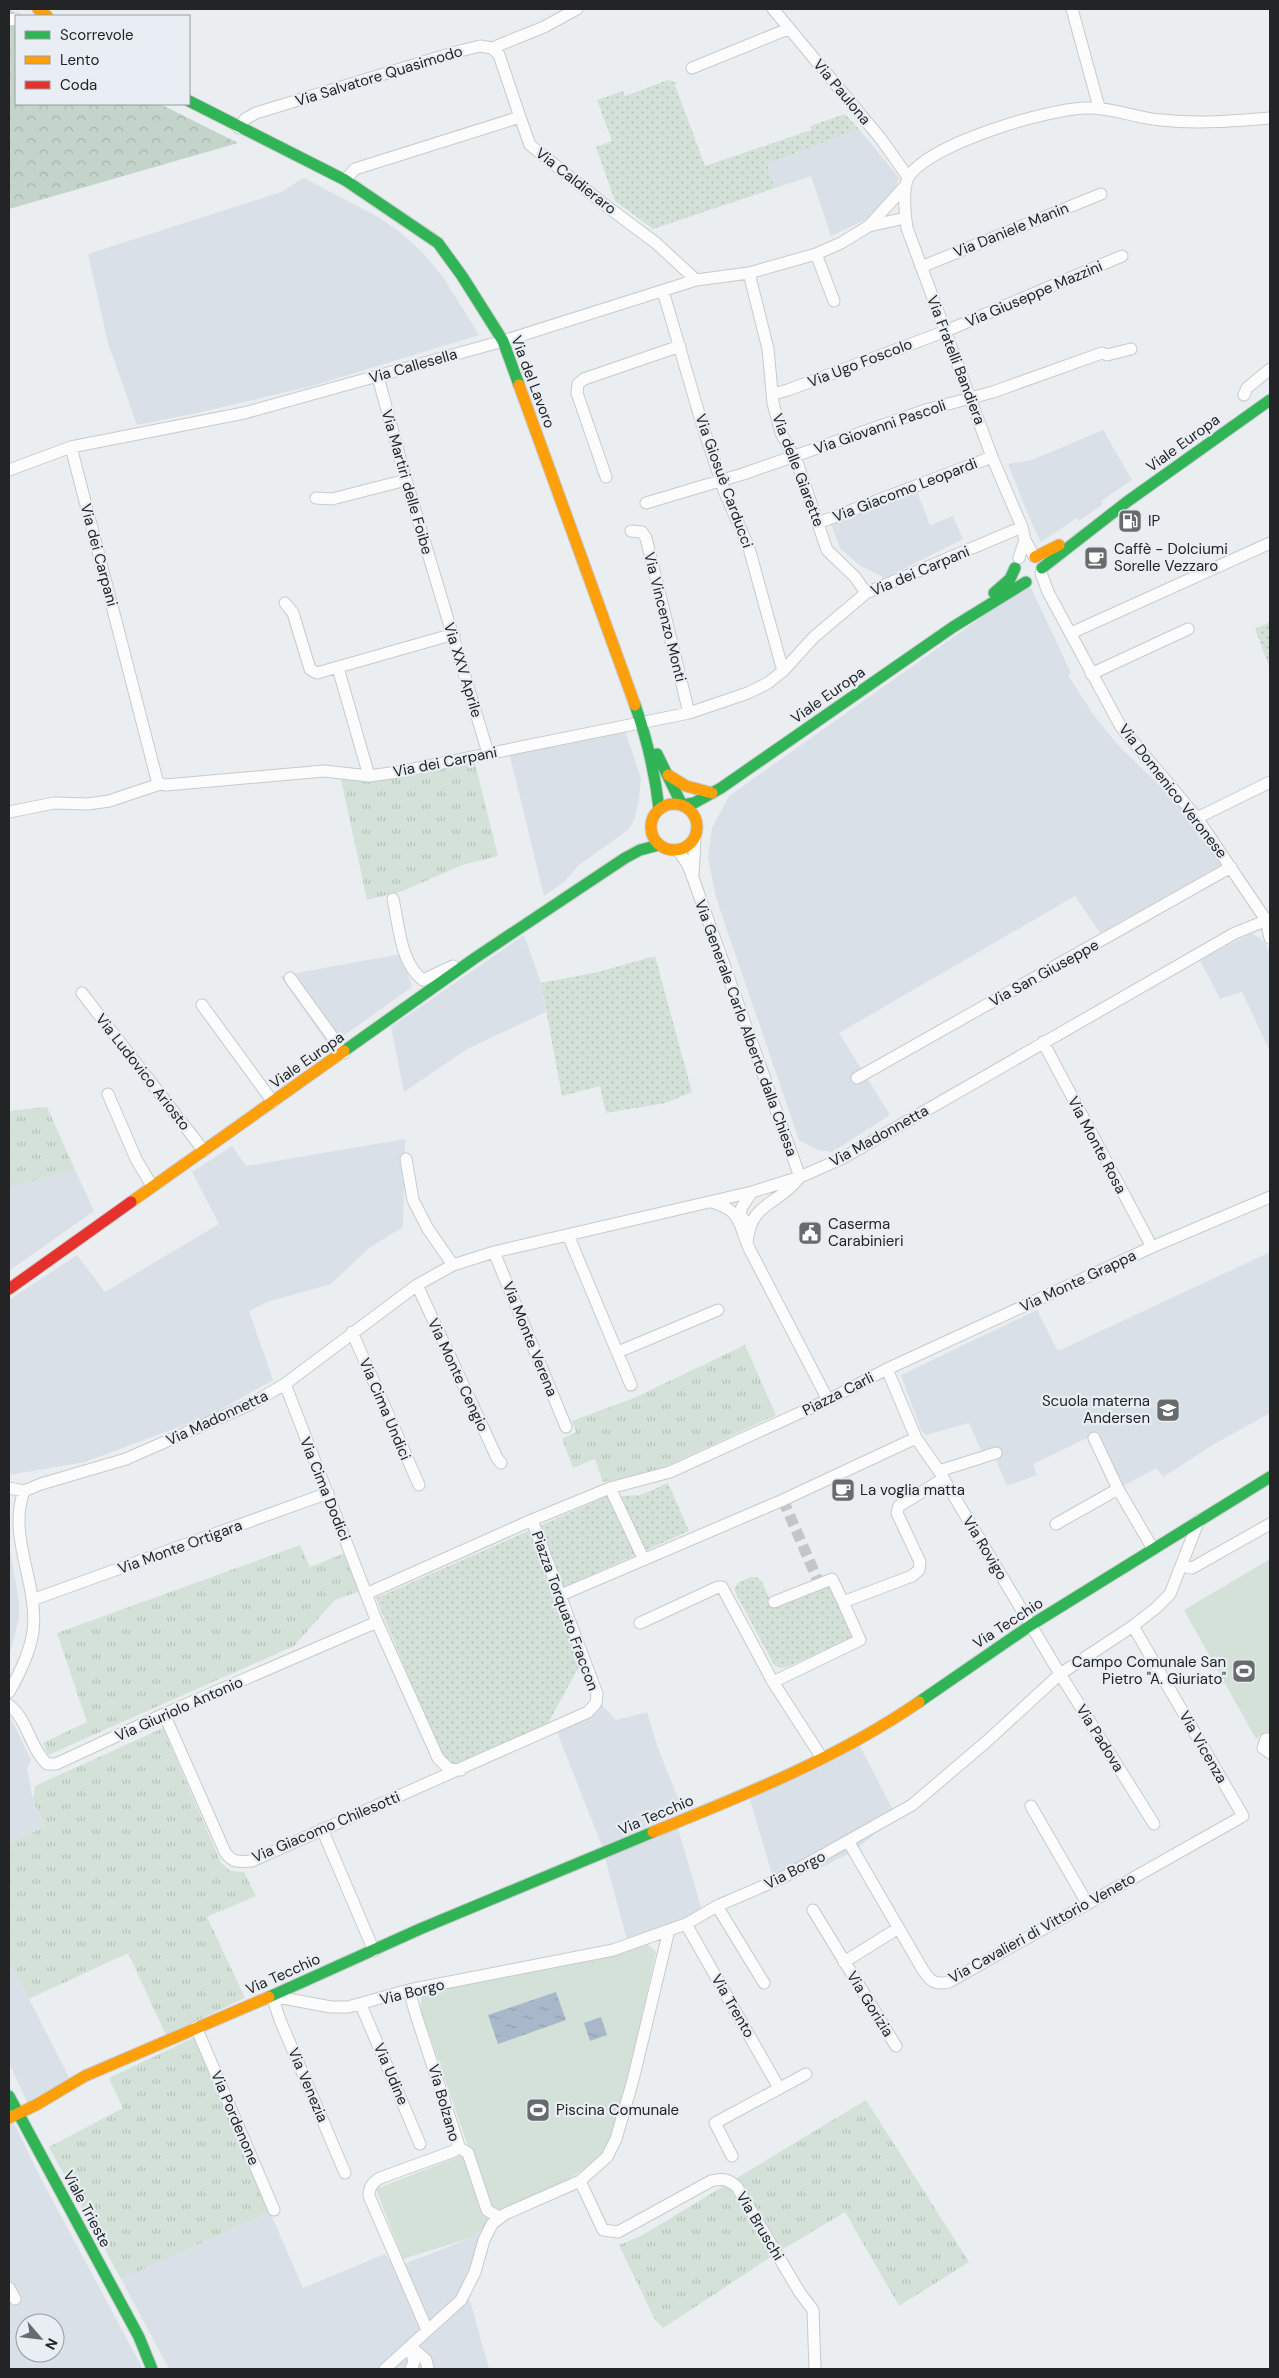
<svg xmlns="http://www.w3.org/2000/svg" width="1279" height="2378" font-family="'DM Sans',sans-serif">
<style>
.built{fill:#d9e0e7;fill-rule:evenodd}
.grass{fill:url(#grass-tufts)}
.forest{fill:url(#forest-crowns)}
.park{fill:url(#park-dots)}
.garden{fill:#d3e1d8}
.water{fill:url(#water-ripples)}
.lines{fill:none;stroke-linecap:round;stroke-linejoin:round}
.street-tunnel{stroke:#c3c6c8;stroke-width:11;stroke-dasharray:11 5.5;stroke-linecap:butt}
.street-casing{stroke:#c7cacc;stroke-width:13}
.fast-casing{stroke:#c7cacc;stroke-width:13}
.slow-casing{stroke:#c7cacc;stroke-width:13}
.jam-casing{stroke:#c7cacc;stroke-width:13}
.street{stroke:#fcfcfd;stroke-width:11}
.fast{stroke:#30b455;stroke-width:11}
.slow{stroke:#ff9f0a;stroke-width:11}
.jam{stroke:#e5322d;stroke-width:11}
.labels{text-anchor:middle;stroke-width:4.5;stroke-linejoin:round;paint-order:stroke}
.street-label{font-size:15px;fill:#222426;stroke:#e8eef3}
.poi-label{font-size:15px;fill:#222426;stroke:#e8eef3;text-anchor:start}
</style>
<defs>
<pattern id="grass-tufts" width="24" height="20" patternUnits="userSpaceOnUse" patternTransform="scale(1.25)"><rect width="24" height="20" fill="#d3e1d8"/><path d="M3 7l-1-3M5 7V3M7 7l1-3M15 17l-1-3M17 17v-4M19 17l1-3" fill="none" stroke="#b5c1b9"/></pattern>
<pattern id="forest-crowns" width="20" height="18" patternUnits="userSpaceOnUse" patternTransform="scale(1.25)"><rect width="20" height="18" fill="#c3d4ca"/><path d="M2 6a3 3 0 1 1 6 0M12 15a3 3 0 1 1 6 0" fill="none" stroke="#a7b6ad"/></pattern>
<pattern id="park-dots" width="8" height="8" patternUnits="userSpaceOnUse" patternTransform="scale(1.25)"><rect width="8" height="8" fill="#d3e1d8"/><path d="M2 2h.1M6 6h.1" fill="none" stroke="#b5c1b9" stroke-width="1.8" stroke-linecap="round"/></pattern>
<pattern id="water-ripples" width="26" height="14" patternUnits="userSpaceOnUse" patternTransform="scale(1.25)"><rect width="26" height="14" fill="#a8b8ca"/><path d="M2 4q2-2 4 0t4 0M15 11q2-2 4 0t4 0" fill="none" stroke="#909ead"/></pattern>
</defs>
<rect width="100%" height="100%" fill="#ebeef0"/>
<path class="built" d="M859 129 899 178 894 191 878 210 865 220 831 236 811 176 775 188 767 164Z
M304 178 378 217 401 233 423 253 443 277 479 335 312 386 197 413 137 425 108 343 88 254 281 192Z
M1103 430 1132 480 1101 501 1103 504 1079 521 1077 518 1041 542 1030 519 1008 464 1032 460Z
M916 489 930 525 953 516 963 539 878 582 883 577 859 565 840 548 830 521Z
M1023 588H1031L1071 673 1068 675 1093 714 1116 743 1195 820 1226 862 1100 933 1075 896 839 1033 890 1115 832 1152 818 1150 799 1140 716 898 708 858 712 828 729 796Z
M622 722 641 778 639 799 634 820 628 830 579 865 564 882 544 896 509 752Z
M1252 933 1265 942 1270 954V1052L1242 992 1220 999 1200 960Z
M524 935 541 983 546 1012 467 1049 404 1092 391 1027Z
M401 954 412 987 329 1046 280 976Z
M405 1139 403 1227 369 1248 331 1284 270 1301 249 1311 273 1380 211 1415 85 1462 9 1475V1300L77 1255 105 1292 219 1224 192 1172 232 1146 246 1166Z
M75 1170 94 1211 9 1271V1187Z
M1270 1252V1413L1216 1443 1163 1477 1156 1468 1120 1488 1095 1436 1085 1439 1033 1464 1037 1475 1007 1486 994 1455 982 1452 969 1423 926 1435 921 1430 901 1375 1037 1310 1058 1351Z
M9 1545 19 1601V1618L9 1657Z
M593 1695 616 1720 647 1712 658 1748 683 1811 602 1846 553 1722 590 1704Z
M9 1714 31 1760 27 1768 33 1800 45 1827 9 1843Z
M858 1742 896 1816 854 1851 816 1870 773 1878 749 1796Z
M677 1825 702 1911 627 1940 604 1854Z
M9 1960 70 2079 29 2106 9 2063Z
M13 2121 38 2173 143 2369H9V2123ZM25 2323H55V2353H25Z
M270 2212 303 2288 385 2254 394 2268 473 2237 490 2221 461 2286 471 2304 489 2369H169L121 2279Z"/>
<path class="grass" d="M474 759 498 856 462 865 403 891 367 900 340 775Z
M47 1107 75 1170 9 1187V1111Z
M745 1345 776 1415 665 1467 641 1475 603 1482 595 1459 573 1468 562 1439 576 1432 572 1421 634 1398Z
M300 1545 310 1567 345 1553 360 1591 335 1600 294 1646 48 1755 43 1743 87 1722 57 1633Z
M163 1728 221 1863 230 1871 244 1872 256 1896 207 1917 245 1998 166 2035 128 1953 29 1999 9 1960V1843L45 1827 33 1800 35 1786Z
M195 2037 270 2212 121 2279 49 2147 123 2108 109 2078Z
M866 2100 969 2262 899 2306 845 2212 780 2251 663 2328 654 2318 619 2245 641 2236Z"/>
<path class="forest" d="M9 9 19 16H16V104H160L238 143 9 209Z"/>
<path class="park" d="M668 80 678 83 675 85 705 166 811 130 810 126 845 114 859 129 767 164 775 188 653 229 615 201 596 147 612 141 597 100 623 91 625 96Z
M1270 622V669L1255 629Z
M655 956 692 1092 666 1103 606 1113 600 1086 562 1096 541 983 598 972Z
M668 1483 689 1531 553 1592 581 1663 547 1725 455 1765 443 1760 376 1598 605 1497 641 1495Z
M751 1577H757L762 1582 773 1607 828 1584 832 1586 855 1636 787 1667 781 1668 774 1665 735 1592V1587L738 1583Z"/>
<path class="garden" d="M1270 1559V1732L1264 1733 1256 1739 1184 1610Z
M646 1943 656 1952 627 2083 611 2138 599 2158 562 2184 490 2221 473 2237 403 2259 376 2189 470 2152 421 2010V1998L427 1989 599 1959Z"/>
<path class="water" d="M556 1992 566 2020 498 2044 488 2015Z
M601 2017 607 2035 590 2041 584 2023Z"/>
<g class="lines">
<path class="street-tunnel" d="M783 1500 819 1583"/>
<g class="street-casing">
<path id="street" d="M773 9 881 139 908 177
M1072 9 1099 107
M9 20 16 19
M492 48 499 55 520 117
M692 68 788 29
M239 128 245 119 256 113 456 52 480 46 492 48 544 27 577 9
M345 180 355 169 520 117 530 145 609 208 656 243 696 280
M869 226 905 218
M816 254 834 301
M921 267 1101 194
M749 273 768 349 773 403 781 433 798 465 827 550 855 577 866 593
M663 291 702 424 725 493 749 548 783 671
M378 377 406 480 488 753
M773 394 788 390 946 331 1122 256
M1244 395 1247 388 1270 369
M71 447 157 780 160 784 166 785 324 771 369 776 398 772 689 713 748 693 768 683 783 671 814 637 866 593 1022 527
M9 470 71 447 244 413 503 341 696 280 749 273 816 254 841 243 869 226 906 185
M606 477 577 393 578 384 584 379 680 346
M316 498 332 499 406 480
M646 503 743 474 926 410 993 392 1102 353 1107 355 1131 349
M818 523 992 457
M631 531 642 532 646 538 689 713
M1034 556 1025 540 1022 527 992 457 907 228C905 216 902 186 909 176 932 143 1047 109 1086 108 1112 107 1135 118 1161 120 1197 124 1234 121 1270 118
M1019 558 1025 540
M1041 573 1048 592 1121 727 1197 818 1266 920 1270 938
M285 603 293 613 310 669 317 673 454 634
M1071 633 1270 543
M338 668 369 776
M1091 674 1188 629
M9 812 54 803 88 804 109 801 160 784
M1197 818 1270 782
M678 850 688 865 693 878 800 1177C777 1207 750 1201 747 1244
M693 874 695 839
M393 899C399 925 400 963 423 980L453 966
M290 978 344 1053
M82 993 204 1151
M202 1005 273 1102
M1043 1042 1152 1247
M857 1078 1231 867
M108 1094 136 1159 152 1186
M406 1159 413 1200 428 1229 453 1265
M712 1202C744 1212 737 1223 750 1250L828 1400
M744 1219 739 1218 742 1207 752 1192
M568 1235 631 1385
M494 1252 566 1427
M417 1285 497 1458 501 1463
M352 1332 419 1485
M618 1352 718 1310
M887 1369 916 1438 939 1471 1060 1674 1154 1824
M285 1384 377 1622 438 1758 449 1769 461 1770
M1094 1438 1118 1489 1153 1549
M939 1471 996 1453
M9 1488 24 1491 41 1484 126 1459 251 1404 285 1384 417 1285 453 1265 494 1252 752 1192 800 1177 843 1158 1235 933 1270 919
M610 1488 643 1558
M1056 1524 1118 1489
M1182 1566 1192 1568 1270 1524
M366 1594 532 1520 610 1488 670 1472 828 1400 887 1369 1152 1247 1270 1197
M561 1595 783 1500 916 1438
M32 1600 328 1493
M774 1602 832 1579 843 1602
M640 1623 718 1587H722L773 1682 822 1758
M773 1682 860 1640 843 1602 912 1576 919 1570 920 1562 897 1513 899 1506 943 1479
M9 1692C20 1673 30 1653 33 1631 39 1584 7 1537 24 1491
M9 1705C28 1720 30 1748 47 1764H56L164 1714 377 1622
M164 1714 225 1852C232 1863 240 1862 252 1861L588 1712 596 1703 597 1694 532 1520
M1270 1739H1266L1263 1748 1270 1753
M1031 1806 1087 1903
M322 1829 374 1951
M848 1841 923 1970C931 1982 935 1985 949 1982L1243 1816 1133 1626
M717 1906 764 1983
M813 1910 896 2046
M686 1924 779 2088
M844 1962 897 1929
M409 1990 416 2015 459 2146 454 2151 380 2178C372 2183 369 2187 369 2196L427 2330
M361 2005 420 2144
M196 2027 274 2210
M458 2147 468 2153 487 2210 500 2218
M732 2156 715 2123 806 2074
M345 2173 280 2020 272 1996 331 2007H348L409 1990 613 1950 686 1924 717 1906 782 1878 912 1805 986 1742 1060 1674 1133 1626 1156 1608 1170 1594 1199 1520
M580 2181 603 2230 618 2232 711 2181C723 2178 728 2179 737 2187L800 2293 813 2310 815 2369
M9 2288 15 2299
M385 2369 461 2300 475 2272 484 2240 492 2224 505 2214 580 2181 607 2157 616 2139 633 2080 669 1930
M411 2369 414 2362 410 2346 426 2360 428 2369"/>
</g>
<g class="fast-casing">
<path id="fast" d="M189 101 345 180 438 243 462 276 503 341 519 385
M1042 568 1128 501 1270 400
M994 593 1010 579 1015 568
M635 705C647 739 655 773 659 809
M657 754 682 805 694 803 721 788 953 627 1026 582
M344 1051 475 958 625 858 640 850 659 845
M919 1702 1031 1625 1270 1477
M269 1997 420 1929 653 1832
M9 2096 139 2337 152 2369"/>
</g>
<g class="slow-casing">
<path id="slow" d="M38 9 47 16
M519 385 635 705
M1035 557 1059 545
M668 775 686 786 712 793
M651 827a23 23 0 1 1 46 0a23 23 0 1 1-46 0Z
M131 1202 344 1051
M653 1832C744 1795 838 1758 919 1702
M9 2118 36 2105 85 2076 269 1997"/>
</g>
<g class="jam-casing">
<path id="jam" d="M9 1289 131 1202"/>
</g>
<use href="#street" class="street"/>
<use href="#fast" class="fast"/>
<use href="#slow" class="slow"/>
<use href="#jam" class="jam"/>
</g>
<defs>
<g id="fuel-square" transform="scale(1.25)"><rect x="-9" y="-9" width="18" height="18" rx="4" fill="#686b6d" stroke="#e8eef3"/><path d="M-5.5-6h7V0h2V4h1.3V-2.5L3-4.5l.8-.8L6-3V5H2.5V1h-1V6h-7ZM-4.2-4.7v3.2H.2V-4.7Z" fill="#fff"/></g>
<g id="cafe-square" transform="scale(1.25)"><rect x="-9" y="-9" width="18" height="18" rx="4" fill="#686b6d" stroke="#e8eef3"/><path d="M-5.5-4.5H6V0H3Q3 3.5 0 3.5H-2.5Q-5.5 3.5-5.5 0ZM3-3.2v2h1.7v-2ZM-6 4.5H4V6H-6Z" fill="#fff"/></g>
<g id="civic-square" transform="scale(1.25)"><rect x="-9" y="-9" width="18" height="18" rx="4" fill="#686b6d" stroke="#e8eef3"/><path d="M-.6-6.5H3V-4.5H.6V-3L4-1V1h2V6H-6V1h2V-1L-.6-3ZM-1.2 2.5V6h2.4V2.5Z" fill="#fff"/></g>
<g id="school-square" transform="scale(1.25)"><rect x="-9" y="-9" width="18" height="18" rx="4" fill="#686b6d" stroke="#e8eef3"/><path d="M0-5L7-2L0 1L-7-2ZM-4 1L0 2.5L4 1V4Q0 6-4 4Z" fill="#fff"/></g>
<g id="stadium-square" transform="scale(1.25)"><rect x="-9" y="-9" width="18" height="18" rx="4" fill="#686b6d" stroke="#e8eef3"/><path d="M0-5a6.5 5 0 1 0 0 10a6.5 5 0 1 0 0-10ZM-3.5-1.8h7v3.6h-7Z" fill="#fff"/></g>
</defs>
<g fill-rule="evenodd">
<use href="#fuel-square" x="1130" y="521"/>
<use href="#cafe-square" x="1096" y="558"/>
<use href="#civic-square" x="810" y="1233"/>
<use href="#school-square" x="1168" y="1410"/>
<use href="#cafe-square" x="843" y="1490"/>
<use href="#stadium-square" x="1244" y="1671"/>
<use href="#stadium-square" x="538" y="2110"/>
</g>
<g class="labels">
<g class="street-label">
<text transform="translate(379 76) rotate(-17)" y="5">Via Salvatore Quasimodo</text>
<text transform="translate(842 92) rotate(50)" y="5">Via Paulona</text>
<text transform="translate(576 181) rotate(38)" y="5">Via Caldieraro</text>
<text transform="translate(1011 230) rotate(-22)" y="5">Via Daniele Manin</text>
<text transform="translate(1034 294) rotate(-23)" y="5">Via Giuseppe Mazzini</text>
<text transform="translate(956 360) rotate(69)" y="5">Via Fratelli Bandiera</text>
<text transform="translate(860 363) rotate(-21)" y="5">Via Ugo Foscolo</text>
<text transform="translate(413 366) rotate(-16)" y="5">Via Callesella</text>
<text transform="translate(533 382) rotate(69)" y="5">Via del Lavoro</text>
<text transform="translate(880 427) rotate(-19)" y="5">Via Giovanni Pascoli</text>
<text transform="translate(1183 443) rotate(-36)" y="5">Viale Europa</text>
<text transform="translate(798 470) rotate(69)" y="5">Via delle Giarette</text>
<text transform="translate(724 481) rotate(70)" y="5">Via Giosuè Carducci</text>
<text transform="translate(407 482) rotate(74)" y="5">Via Martiri delle Foibe</text>
<text transform="translate(905 490) rotate(-21)" y="5">Via Giacomo Leopardi</text>
<text transform="translate(99 555) rotate(75)" y="5">Via dei Carpani</text>
<text transform="translate(920 571) rotate(-23)" y="5">Via dei Carpani</text>
<text transform="translate(665 617) rotate(76)" y="5">Via Vincenzo Monti</text>
<text transform="translate(463 670) rotate(73)" y="5">Via XXV Aprile</text>
<text transform="translate(828 695) rotate(-35)" y="5">Viale Europa</text>
<text transform="translate(445 762) rotate(-11)" y="5">Via dei Carpani</text>
<text transform="translate(1173 791) rotate(52)" y="5">Via Domenico Veronese</text>
<text transform="translate(1044 973) rotate(-29)" y="5">Via San Giuseppe</text>
<text transform="translate(746 1028) rotate(70)" y="5">Via Generale Carlo Alberto dalla Chiesa</text>
<text transform="translate(307 1060) rotate(-35)" y="5">Viale Europa</text>
<text transform="translate(143 1072) rotate(52)" y="5">Via Ludovico Ariosto</text>
<text transform="translate(879 1136) rotate(-29)" y="5">Via Madonnetta</text>
<text transform="translate(1097 1145) rotate(62)" y="5">Via Monte Rosa</text>
<text transform="translate(1078 1281) rotate(-25)" y="5">Via Monte Grappa</text>
<text transform="translate(530 1339) rotate(68)" y="5">Via Monte Verena</text>
<text transform="translate(458 1375) rotate(65)" y="5">Via Monte Cengio</text>
<text transform="translate(838 1394) rotate(-27)" y="5">Piazza Carli</text>
<text transform="translate(385 1409) rotate(67)" y="5">Via Cima Undici</text>
<text transform="translate(217 1418) rotate(-25)" y="5">Via Madonnetta</text>
<text transform="translate(325 1489) rotate(68)" y="5">Via Cima Dodici</text>
<text transform="translate(180 1547) rotate(-20)" y="5">Via Monte Ortigara</text>
<text transform="translate(985 1548) rotate(59)" y="5">Via Rovigo</text>
<text transform="translate(565 1611) rotate(70)" y="5">Piazza Torquato Fraccon</text>
<text transform="translate(1008 1623) rotate(-33)" y="5">Via Tecchio</text>
<text transform="translate(179 1709) rotate(-24)" y="5">Via Giuriolo Antonio</text>
<text transform="translate(1100 1738) rotate(58)" y="5">Via Padova</text>
<text transform="translate(1203 1747) rotate(60)" y="5">Via Vicenza</text>
<text transform="translate(656 1815) rotate(-23)" y="5">Via Tecchio</text>
<text transform="translate(326 1827) rotate(-23)" y="5">Via Giacomo Chilesotti</text>
<text transform="translate(795 1870) rotate(-27)" y="5">Via Borgo</text>
<text transform="translate(1042 1928) rotate(-29)" y="5">Via Cavalieri di Vittorio Veneto</text>
<text transform="translate(283 1974) rotate(-24)" y="5">Via Tecchio</text>
<text transform="translate(412 1992) rotate(-14)" y="5">Via Borgo</text>
<text transform="translate(870 2004) rotate(58)" y="5">Via Gorizia</text>
<text transform="translate(733 2006) rotate(60)" y="5">Via Trento</text>
<text transform="translate(391 2074) rotate(67)" y="5">Via Udine</text>
<text transform="translate(308 2085) rotate(67)" y="5">Via Venezia</text>
<text transform="translate(444 2103) rotate(74)" y="5">Via Bolzano</text>
<text transform="translate(235 2118) rotate(67)" y="5">Via Pordenone</text>
<text transform="translate(87 2209) rotate(62)" y="5">Viale Trieste</text>
<text transform="translate(760 2226) rotate(59)" y="5">Via Bruschi</text>
</g>
<g class="poi-label">
<text x="1148" y="526">IP</text>
<text x="1114" y="554">Caffè - Dolciumi<tspan x="1114" dy="17">Sorelle Vezzaro</tspan></text>
<text x="828" y="1229">Caserma<tspan x="828" dy="17">Carabinieri</tspan></text>
<text x="1150" y="1406" text-anchor="end">Scuola materna<tspan x="1150" dy="17">Andersen</tspan></text>
<text x="860" y="1495">La voglia matta</text>
<text x="1226" y="1667" text-anchor="end">Campo Comunale San<tspan x="1226" dy="17">Pietro "A. Giuriato"</tspan></text>
<text x="556" y="2115">Piscina Comunale</text>
</g>
</g>
<rect width="1279" height="2378" fill="none" stroke="#222426" stroke-width="20"/>
<rect x="15" y="15" width="175" height="90" fill="#e8eef3" stroke="#999da1"/>
<rect x="25" y="31" width="25" height="8" fill="#30b455" stroke="#999da1"/>
<text x="60" y="40" font-size="15" fill="#222426">Scorrevole</text>
<rect x="25" y="56" width="25" height="8" fill="#ff9f0a" stroke="#999da1"/>
<text x="60" y="65" font-size="15" fill="#222426">Lento</text>
<rect x="25" y="81" width="25" height="8" fill="#e5322d" stroke="#999da1"/>
<text x="60" y="90" font-size="15" fill="#222426">Coda</text>
<g transform="translate(40 2338) rotate(118)"><circle r="24" fill="#e8eef3" stroke="#999da1"/>
<path d="M0-4L9 19L0 12L-9 19Z" fill="#686b6d"/>
<text y="-8" font-size="14" font-weight="bold" text-anchor="middle" fill="#222426">N</text>
</g>
</svg>
